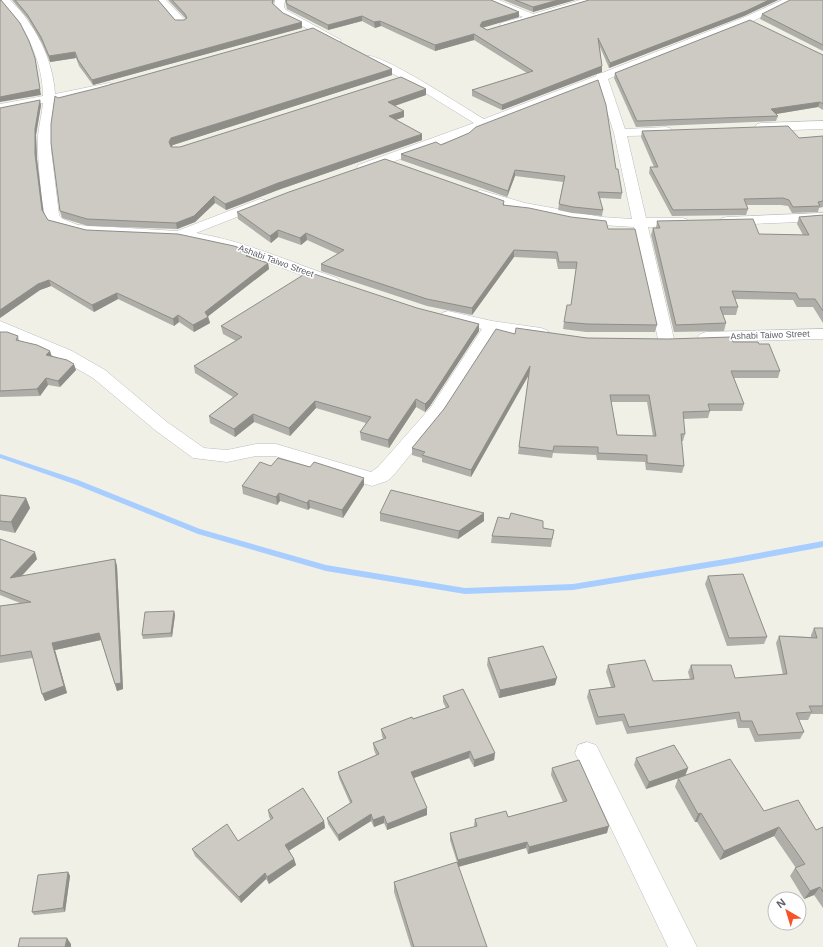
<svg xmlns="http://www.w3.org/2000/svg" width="823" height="947" font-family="Helvetica,sans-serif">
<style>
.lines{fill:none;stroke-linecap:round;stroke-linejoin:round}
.stream{fill:#a8cdff;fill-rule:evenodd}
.street-casing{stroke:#babdc2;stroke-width:1}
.street{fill:#fff;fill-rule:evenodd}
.wall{fill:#afaea8;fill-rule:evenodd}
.shaded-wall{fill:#8f8d88}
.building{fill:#cccac3;stroke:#8f8d88;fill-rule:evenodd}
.labels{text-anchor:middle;stroke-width:3;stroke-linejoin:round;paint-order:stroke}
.far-street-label{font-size:9px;fill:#5d6067;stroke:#fff}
</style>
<rect width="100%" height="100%" fill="#f1f0e6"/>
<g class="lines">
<path class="stream" d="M0 454 78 480 200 529 326 565 465 588 573 584 731 558 823 541V547L731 564 573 590 465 594 326 571 198 534 74 484 0 458Z"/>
<g class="street-casing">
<path id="street" d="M0 0H10C35 24 53 59 55 94L109 83 113 84 115 86 113 88 109 89 55 100 51 130V149L59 215 63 219 78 225 177 231 260 199 265 200 267 203 265 206 196 233C245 241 290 262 337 278L340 281 337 284 332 286 327 284C295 274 265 260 233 250 205 242 175 239 146 237 119 235 66 241 47 219 41 212 37 148 38 136 39 125 42 114 43 103L0 112V104L43 96C43 69 32 41 17 19 12 12 5 7 0 0Z
M156 0H166L185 20 186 22 185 24H177Z
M275 0H285L284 7 286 10 341 40 340 42H332L280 14 274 7Z
M486 0H499L533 14 580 0H595L593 2 505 28 501 27 500 25 501 23 523 17 488 2Z
M782 0H795L753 21 608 79 625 129 666 127 670 128 672 131 670 134 666 135 627 136 646 218H682L687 219 689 222 687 225 682 226 648 227 674 339 672 342 666 344 660 342 658 339 634 227 602 225 523 211 475 197 473 194 475 191 480 190 525 203 602 217 632 219 614 133 598 83 487 127 368 171H358L357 168 358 165 474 123 401 78 366 60 365 58 366 56C381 52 466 109 484 119L596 76 597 74 602 73 745 17Z
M823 121V129L761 131 757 130 755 127 757 124 761 123Z
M823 213V221L727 225 722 224 720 221 722 218 727 217Z
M448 311 492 321 541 328 547 330 549 333 547 336 541 338 497 331 443 415 392 477 387 481 372 486 275 456H256L227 462 193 458 155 430 93 378 60 359 0 332V321L72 351 105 370 167 422 204 448 227 450 256 444H276L371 472 378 467 431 407 482 329 442 319 440 316 442 313Z
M823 329V339L706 342 700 340 698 337 700 334 706 332Z
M587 742 596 745 697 947H668L575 753 578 745Z"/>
</g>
<use href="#street" class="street"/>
</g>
<path class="wall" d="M12 0H158L175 20H184L186 19 168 0H274L273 4 283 13 302 28 93 85 79 66 76 58 50 62 42 43 28 19Z
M285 0H491L519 12V17L482 27 487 30 589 0H778L744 16 609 68 600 47 602 72 502 110 472 96V90L527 73 474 40 435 51 381 26 375 28 362 21 328 30 287 9Z
M503 0H575L533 12Z
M823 0V51L760 19 762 14Z
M823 55V110L818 107 776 114 778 116 776 121 636 127 614 78 615 73Z
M392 69V75L173 145 171 147H180L426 89V95L395 106 404 117 396 120 422 140 278 190 226 210 215 203 195 222 177 229 88 226 62 218 60 211 58 98Z
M41 105 36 135 37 159 43 212 48 220 86 230 251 258 268 263 269 269 208 316 210 323 194 332 179 322 174 326 118 299 94 312 51 286 40 290 0 318V108Z
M642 131 799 138 823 136V207L819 208 818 212 792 213 788 206 781 205H747L748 209 746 215 672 216 649 173 650 167H654L641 137Z
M441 145 616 169 622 193 621 199 599 198 603 210 602 216 572 213 558 210 563 182 515 176 507 197 401 160V154Z
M504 201V205L608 229 657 325 655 332H586L563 329 564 322 571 305 576 269H558L556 259 514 257 472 315 427 306 321 271V264L338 254 307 240 301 245 278 237 271 243 238 219 237 212Z
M823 215V323L813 307H797L793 300 735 299 738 307 736 315H723L726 323 724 331 674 332 651 235 653 228H656L657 221 759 234 803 235 797 224 799 217Z
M221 326 479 331 430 406 425 412 416 407 389 448 361 440 360 432 366 423 316 408 290 436 254 422 235 437 210 423 209 416 233 397 195 373 194 366 236 341 223 334Z
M0 332 18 336 19 341 50 351 51 356 76 370 60 387 48 385 40 396 0 397Z
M515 334 587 338 733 342 759 344 780 371 778 378H734L744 404 742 411H710L708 418 683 419 685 434 683 441H681L684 466 682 473 646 470 645 462 597 460 596 455 553 453 552 458 518 454 529 373 471 477 422 462V458L412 455V448ZM611 402H647L653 436 617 435Z
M271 466 310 467 364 478V485L343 518 310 508 308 510 280 501 277 505 243 494 242 486Z
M0 495 26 498 30 508 15 533 0 530Z
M380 513 484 521 458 539 380 521Z
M543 528 554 530 551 547 491 543 492 536Z
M0 539 37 559 22 576 115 559 117 566 123 689 117 691 101 640 55 650 67 693 45 701 33 658 0 663V606L20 603 0 595Z
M708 576 767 637 764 644 727 646 705 584Z
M174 611 175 615 172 637 143 639 142 635Z
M814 628H823V714H811L808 720H799L804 732 800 739 755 742 749 728H738L736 719 627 734 622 721 596 725 587 697 589 690 611 687 606 672 608 665 653 681 690 679 688 672 691 665 735 678 783 675 776 643 779 636 811 637V635Z
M488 658 555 685 499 698 487 665Z
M443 696 495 753 494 760 474 767 469 758 414 778 427 815 387 830 384 823 374 827 371 821 339 841 328 824 327 818 350 803 339 778 338 772 376 755 374 750 373 743 383 739 382 736 381 729 446 708 443 702Z
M636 758 688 768 685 776 764 811 816 830 823 827V908L814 895 804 899 790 876 795 868H796L774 836 720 860 697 822H695L675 787 678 778 646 789 634 765Z
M552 768 607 833 528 854 526 848 458 867 487 947H411L394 892V882L457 862 450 840V833L475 827 474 825 475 819 508 817 563 802 551 775Z
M268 810 324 821 325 828 289 850 294 859 296 865 269 884 266 879 241 903 195 856 192 849 238 841 271 820 269 817Z
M68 872 70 876 65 912 34 915 32 912Z"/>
<path class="shaded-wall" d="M558 0H575L533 12V7Z
M769 0H778L744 16 609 68 610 63Z
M519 12V17L482 28 480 26 482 22Z
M362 16V21L328 30V25Z
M380 21 381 26 375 28 374 22Z
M302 22V28L93 85 92 80Z
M474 34V40L435 51V45Z
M75 52 76 58 50 62 49 56Z
M35 58 41 95 0 102V97Z
M602 66V72L502 110V105Z
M392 69V75L173 145 170 148 169 142 171 138Z
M426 89V95L388 108V102Z
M40 100 41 105 36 135 37 159 44 216 42 210 35 154V129Z
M820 102 818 107 770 115 771 109Z
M404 111V117L389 122V116Z
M422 134V140L278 190 226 210 225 204 278 183Z
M515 170V176L507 197 508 191Z
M214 196 215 203 195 222 177 229 176 223Z
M278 230V237L271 243 270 236Z
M306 233 307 240 301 245 300 238Z
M514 250V257L472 315V308Z
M251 252V258L246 256Z
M268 263 269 269 206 318 205 312Z
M49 280 51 286 40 290 0 318V310L38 284Z
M117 293 118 299 94 312 92 305Z
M178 315 179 322 174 326 173 319Z
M208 317 210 323 194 332 193 325Z
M479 324V331L430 406 425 412V404Z
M50 351 52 357 46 355Z
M74 364 76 370 60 387 58 381Z
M530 366V373L471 477V470Z
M46 378 48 385 40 396 37 389Z
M416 399V407L389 448 388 440Z
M315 401 316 408 290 436 289 428Z
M253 414 254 422 235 437 234 429Z
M364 478V485L343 518 342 510Z
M279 493 280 501 277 505 276 497Z
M26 498 30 508 15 533 11 522Z
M309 500 310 508 308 510 307 503Z
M484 513V521L458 539 459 531Z
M35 552 37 559 13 585 10 578Z
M115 559 117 566 123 689 117 691 115 684Z
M174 611 175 615 172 637 171 633Z
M99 633 101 640 55 650 67 693 45 701 42 694 52 643Z
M557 678 555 685 499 698 500 690Z
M470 751 469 758 411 779V772Z
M495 753 494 760 474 767V760Z
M688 768 685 776 646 789 649 782Z
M427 808V815L387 830V824Z
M701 813 697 822H695L698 814Z
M371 814V821L339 841 338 835Z
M384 816V823L374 827 373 820Z
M324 821 325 828 287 852 285 845Z
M609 826 607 833 528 854 529 847Z
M779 827 774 836 720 860 724 851Z
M527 842 526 848 458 867V860Z
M294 859 296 865 269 884 267 877Z
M68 872 70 876 65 912 63 908Z
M265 873 266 879 241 903 239 897Z
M820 887 814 895 804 899 810 891Z
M67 938 71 944V947H65Z"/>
<path class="building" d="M0 0H1L20 23 29 41 35 58 40 89 0 97Z
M15 0H158L175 20H184L187 18 185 14 172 0H273L272 3 283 13 302 22 92 80 78 60 75 52 49 56 41 37 27 14Z
M286 0H491L519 12 482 22 480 26 487 30 589 0H769L746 11 610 63 598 38 602 66 502 105 472 90 533 71 474 34 435 45 380 21 374 22 362 16 328 25 287 4Z
M515 0H558L533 7Z
M790 0H823V45L762 14Z
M750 20 823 55V104L820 102 771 109 778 116 637 121 615 73Z
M313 28 392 69 171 138 169 142 171 147H180L401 77 426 89 388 102 404 111 389 116 422 134 278 183 225 204 214 196 194 216 176 223 87 219 60 211 51 143V124L55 96 58 98 98 88Z
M598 80 606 105 616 169H618L622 193 598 192 603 210 573 207 559 204 565 176 515 170 508 191 401 154 436 142 441 145 469 133 476 127Z
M40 100 35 129V154L42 210 48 220 86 230 178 234 234 246 251 252 246 256 268 263 205 312 208 317 193 325 178 315 173 319 117 293 92 305 49 280 38 284 0 310V108Z
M788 126 799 138 823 136V201L818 202 820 206 793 207 789 200 783 198 744 199 748 209 673 210 650 167H658L642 131Z
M385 159 504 201 503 205 529 208 571 217 606 221 608 229H635L657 325 587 324 564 322 567 305H571L577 262H559L557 252 514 250 472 308 427 299 321 264 344 250 306 233 300 238 278 230 270 236 237 212 289 192Z
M823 215V311L815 299H799L796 293 732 291 738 307H720L726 323 676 325 653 228H660L657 221 753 219 759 234 809 235 799 217Z
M308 272 417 308 479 324 430 399 425 404 416 399 388 440 360 432 371 417 315 401 289 428 253 414 234 429 209 416 238 394 194 366 242 337 221 326Z
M516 328 587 338 668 339 731 337 733 342H758L759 344H769L780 371H731L744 404H708L710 411 683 412 685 434H681L684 466 647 463V455L598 453V447L554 446 553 451 519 447 530 366 471 470 422 455 425 452 412 448 444 409 496 329 515 334ZM610 395H649L656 436 617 435Z
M0 332H7L18 336 16 340 37 345 50 351 46 355 67 360 74 364 58 381 46 378 37 389 0 391Z
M278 458 310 467 314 462 364 478 342 510 309 500 307 503 279 493 276 497 242 486 260 462 271 466Z
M391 490 484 513 459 531 380 513Z
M0 495 26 498 11 522 0 521Z
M511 513 543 521V528L554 530 552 539 492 536 498 517 509 519Z
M0 539 35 552 10 578 115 559 121 683 115 684 99 633 52 643 64 686 42 694 31 651 0 656V606L31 602 0 590Z
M743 574 767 637 729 638 708 576Z
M174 611 171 633 142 635 145 612Z
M814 628H823V706H809L812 712 796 713 804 732 758 735 752 721H741L739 712 629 727 624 714 598 717 589 690 615 687 608 665 645 660 653 681 694 679 691 665H731L735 678 787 674 779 636 817 638Z
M543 646 557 678 500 690 488 658Z
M463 689 495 753 474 760 470 751 411 772 427 808 387 824 384 816 373 820 371 814 338 835 327 818 352 802 338 772 379 754 373 743 386 738 381 729 412 717 413 719 449 707 443 696Z
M674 745 688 768 649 782 636 758Z
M730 759 764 811 798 800 816 830 823 827V892L820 887 810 891 795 868 805 864 779 827 724 851 701 813 698 814 678 778Z
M579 760 609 826 529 847 527 842 458 860 450 833 477 826 475 819 506 811 508 817 567 801 552 768Z
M303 788 324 821 285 845 294 859 267 877 265 873 239 897 192 849 227 824 238 841 273 818 268 810Z
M457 862 487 947H414L394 882Z
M68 872 63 908 32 912 38 875Z
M20 938H67L65 947H18Z"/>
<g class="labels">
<g class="far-street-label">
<text transform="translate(276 261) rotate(20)" y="3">Ashabi Taiwo Street</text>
<text transform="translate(770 335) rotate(-2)" y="3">Ashabi Taiwo Street</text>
</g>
</g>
<g transform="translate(787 911) rotate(322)"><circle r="19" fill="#ffffff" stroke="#bebfc2"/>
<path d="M0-3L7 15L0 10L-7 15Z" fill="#f75326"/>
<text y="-6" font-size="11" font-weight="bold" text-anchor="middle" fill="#5d6067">N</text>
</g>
</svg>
